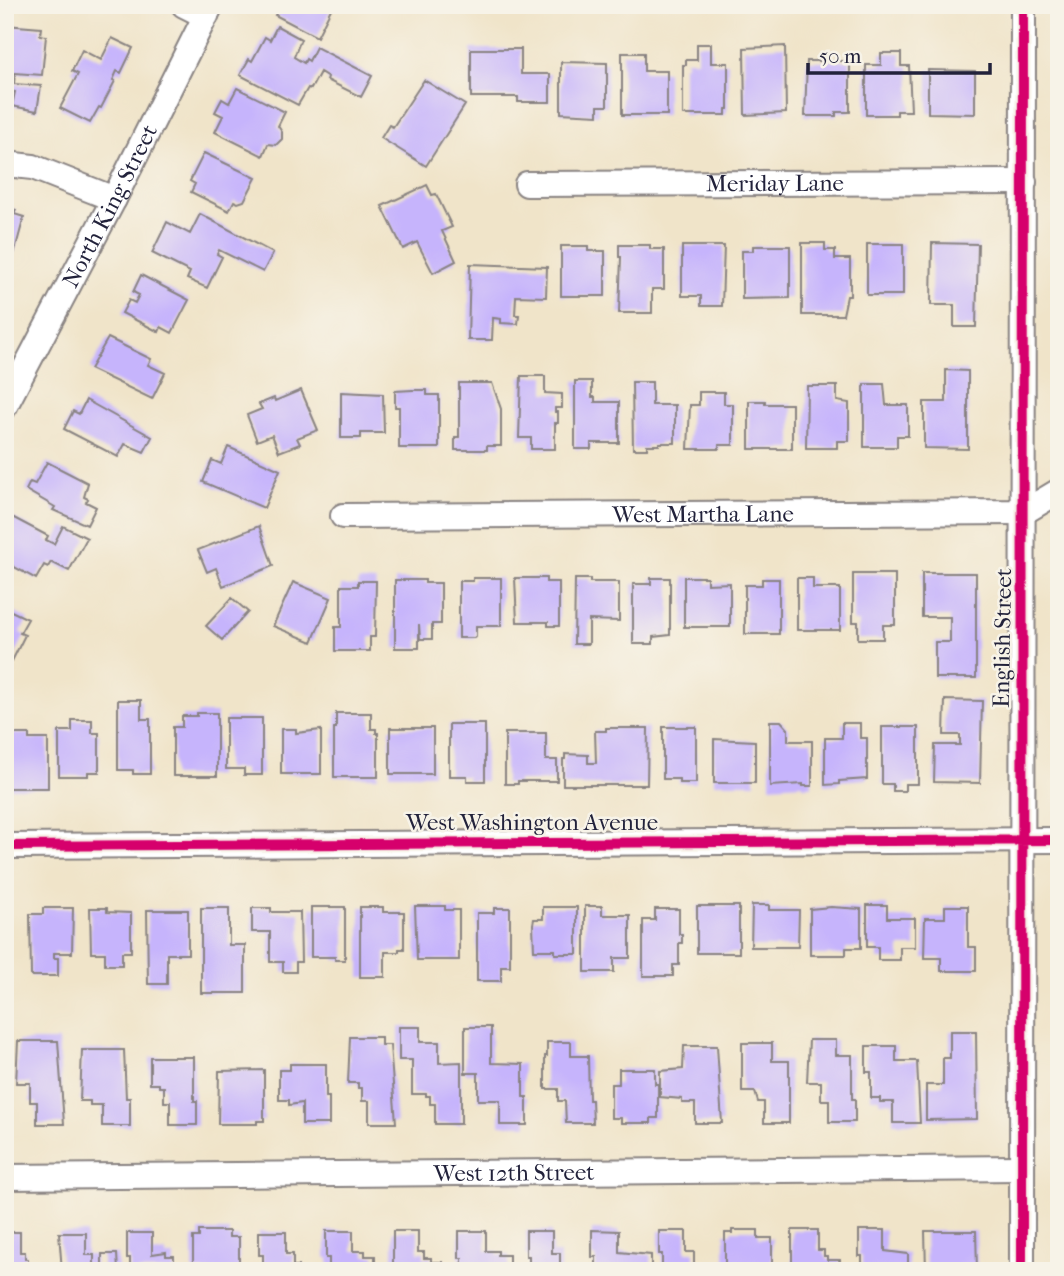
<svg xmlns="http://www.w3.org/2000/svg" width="1064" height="1276" font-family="'IM FELL French Canon',serif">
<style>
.building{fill:#c6b4fc}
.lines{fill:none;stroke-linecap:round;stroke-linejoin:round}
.minor-casing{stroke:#898382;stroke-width:28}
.minor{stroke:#fff;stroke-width:24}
.cycleway-casing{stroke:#f7f3e8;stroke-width:15}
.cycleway{stroke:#d6006c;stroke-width:10}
.labels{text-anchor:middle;stroke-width:5;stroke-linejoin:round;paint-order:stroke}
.street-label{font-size:23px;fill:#22223b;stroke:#f7f3e8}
</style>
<rect width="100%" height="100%" fill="#f7f3e8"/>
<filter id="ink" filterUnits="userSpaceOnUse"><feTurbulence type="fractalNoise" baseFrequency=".0143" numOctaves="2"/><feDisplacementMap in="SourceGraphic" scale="14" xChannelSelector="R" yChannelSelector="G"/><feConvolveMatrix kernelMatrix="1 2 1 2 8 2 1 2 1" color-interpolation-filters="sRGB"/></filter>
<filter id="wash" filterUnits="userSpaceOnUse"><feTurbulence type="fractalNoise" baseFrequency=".00686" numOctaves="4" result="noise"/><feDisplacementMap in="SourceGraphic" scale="28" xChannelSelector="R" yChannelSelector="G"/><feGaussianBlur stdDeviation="1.57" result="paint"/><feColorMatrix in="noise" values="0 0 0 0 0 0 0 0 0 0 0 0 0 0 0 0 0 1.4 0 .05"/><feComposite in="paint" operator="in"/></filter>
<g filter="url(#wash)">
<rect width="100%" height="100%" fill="#f0e4c9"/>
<g id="blocks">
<path class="building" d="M280 5H333L317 37 275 15Z
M5 25 41 28 40 35 46 36 42 75 15 73 14 84 41 86 37 111 12 106 15 92 5 91Z
M277 26 301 39 294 57 304 63 306 59 309 61 316 47 372 76 361 97 327 80 328 77 320 72 311 89 308 88 298 105 240 75 249 59 252 61 265 37 270 40Z
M112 38 133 48 121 73 117 71 113 80 115 81 101 108 99 107 90 123 60 108 78 74 72 71 82 50 101 60Z
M697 44H711V63H728V109H726V115H683V65H686V60H697Z
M785 46 786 113 745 115 744 48Z
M471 49H521V74H550V102H518V97H471Z
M622 53H644V71H667V115H622Z
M881 53H901V66H909L911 111H897V115H866V65H881Z
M807 61H850V112H836V116H805Z
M561 62 607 63V106H598V115L561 113Z
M928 70 975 71V114L928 113Z
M424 80 465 105 426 166 381 138 389 125 393 127Z
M237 88 285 112 278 126 282 132V139L276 145 268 144 263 156 215 132 223 116 215 112 222 99 229 103Z
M204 153 256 178 244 201 238 203 234 201 229 211 191 192 195 184 190 181Z
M427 185 432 195 436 194 452 227 442 231 456 261 433 273 417 242 403 249 382 206Z
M5 207 16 210 14 214 24 217 14 254H10L7 262 5 261Z
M200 214 273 253 263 272 219 250 217 254 222 257 207 288 187 279 190 272 152 253 167 222 190 234Z
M802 243H825V250H835V259H850V296H847L843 315H802Z
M932 243 978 244 976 327H954V305H931Z
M867 244H903V295H867Z
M619 245H650V249H664V289H652V313H619L621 257H619Z
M561 246H588V251H605V296H561Z
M682 246H724L722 306H701V296H682Z
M753 246H790V298L742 299V251H753Z
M470 264 547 267 546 297 516 296 515 315H519L518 324 501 323V319L493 318 492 340H468Z
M141 275 189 300 172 333 161 327 159 332 122 313 129 300 135 303 139 295 133 292Z
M108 338 151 359 148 365 165 373 152 399 90 369Z
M946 370 968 371V449L924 448V402H946Z
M521 376H545V393L562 394V408H555V412H558V423H555V449H531V438H519Z
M575 381H592V397H595V402H619V443H591V449H575Z
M632 382H652V405H675V443H659V445H647V449H633Z
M459 383H492L501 409V446H487V450H455V437H459Z
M864 384H884L886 405H908V436H897V447H864Z
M807 386H837V401L849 403V441H837V448H806Z
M301 390 318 430 297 438 300 444 279 452 272 435 257 441 247 415 262 409 259 404 274 398 275 401Z
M413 390H427V395H439V448H399V407H395V391Z
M341 392 383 394 384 433H361V438H341Z
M699 392H724V404H733V445H719V449H688L690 405H699Z
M86 400 152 437 144 452 125 444 118 457 64 429 73 411 79 414Z
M749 401H765V404H792V449H749Z
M228 447 280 470 264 508 203 482 212 460 221 464Z
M47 462 88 483 84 497 88 499 86 502 96 507 87 525 53 510 55 507 26 490 30 482 35 484Z
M12 517 48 536 46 540 54 544 63 526 87 538 69 571 51 562 48 567 44 565 36 579 5 562V539L8 534 5 530Z
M259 526 273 566 223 586 216 568 207 572 198 550Z
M922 573H976V678H935V642H950V617H922Z
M853 574H895V625H883V639H858V622H853Z
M684 577H707V584L730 583V627H684Z
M473 578H501V626H476V636L474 638H459V581H473Z
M515 578H546V582H559V626H548V622H517Z
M651 578H670V635L653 637V644H633V584H651Z
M797 578H813V588H840V630H797Z
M575 579H590V582H619V621L589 620V644H574Z
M762 579H779V634H745V585H762Z
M395 580H425V583H441V624H432V639H420L419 624V648H395Z
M358 581H376L375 637H370V651H335V627H341V586H358Z
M293 582 331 598 312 642 273 626Z
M232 598 248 612 222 640 206 626Z
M5 608 28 619 20 633 25 635 12 661 5 658Z
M118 700H141V719H150V774H133V770H118Z
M945 700 982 701 980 783 934 782 935 745H960V735H944Z
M197 713H217V776H173V727H182V716H197Z
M336 713H371V729H376V733H378V777H334V728H336Z
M226 718H262V775H244V769H226Z
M72 720H92V733H99V772H88V776H59V731H72Z
M770 721H781L788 729V741H812V786H803V784L770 786Z
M842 723H860V738H867V779L839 781V784L825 785V738H842Z
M449 724H485V781H467V776H449Z
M663 727H696V783H679V779H663Z
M882 727H918V784H905V791H893V784H882Z
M390 728H433V774H390Z
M606 728H648L647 785H563V759H565V754L588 755V763H596L595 731H606Z
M281 729H296V733L321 730V774H281Z
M505 733H546V760H557V781H518V784H505Z
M5 734H29V739H48V788H5Z
M714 739 755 741V783H714Z
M752 905H769V910H799L798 947H751Z
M867 905H887V918H915V947H900V960H878V947H867Z
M415 906H445V910H459V960H417Z
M585 906H602V915H630V958H614V972H585Z
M697 906H739V953H697Z
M945 906H968V947H976V971H941V958H924L925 918H945Z
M311 907H345V960H335V957H311Z
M360 907H383V912H404V949H399V952H385V977H360Z
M543 907H577V954H555V950H534L533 924 534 919H543Z
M831 907 861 909V948H846V955H810V909Z
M43 908H73L72 953H54V958H58V976H31L30 914H43Z
M90 908H107V912L131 913V952H122V965H105V953H91Z
M201 908H229V945H245V993H201Z
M252 908H271V912H300L301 962H296V972H283V962H270V932H252Z
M494 908H510V966H501V981H477V913H494Z
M655 909H679V934H682V943H679V965H673V976H643V920H655Z
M147 910H188V954H167V984H148Z
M399 1027H420V1042H439V1063L461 1062V1124H435V1104H430V1096H426V1094H412V1060H399Z
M465 1027H491V1063L523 1064V1097H527V1125H500V1100H478V1073H465Z
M950 1031H976L977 1119 926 1120V1085H943V1058H950Z
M350 1037H381V1045H390L396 1123H369V1101H362V1088H358V1083H348Z
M809 1040H836V1055H852V1099H855V1122H829V1100H821V1082H807Z
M18 1041H58L64 1124H37V1102H30V1083H16Z
M547 1042H571V1056H588L589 1100H592L593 1123H566L565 1101H558V1089H545V1056H547Z
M742 1043H772V1061H789V1123H764V1102H758L755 1092H742Z
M684 1046H717L722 1123H695V1103H682V1099L660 1097V1071L683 1069Z
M866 1046H896V1061H917L920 1123H893V1102H880V1098H871V1072H866Z
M82 1050H124L126 1098H130V1126H102V1105H90V1101H80Z
M150 1057H194V1101H197V1125H170V1102H164V1087H159V1084H150Z
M290 1064H326V1097H329V1124H302V1103L289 1105V1100H279V1070H290Z
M619 1069H655V1084H658V1118H651V1123H621V1118H611V1084H619Z
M264 1070V1121H257V1124H218L219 1071Z
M592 1230 619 1231V1252L651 1255V1271H596V1257H592Z
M732 1230H758V1238H772V1269H725V1233H732Z
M792 1230H818V1250H824V1256H827V1260H840V1271H792Z
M859 1230H885V1251L908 1254V1271H862V1256H859Z
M199 1231H229V1237H239V1271H193V1237H199Z
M326 1231H353V1251H365V1256H375V1271H329V1258H326Z
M393 1231H418V1252H424V1258H431V1262H442V1271H393Z
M459 1231H486V1251H498V1255H509V1271H462V1258H459Z
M526 1231H552V1253H560V1271H529V1256H526Z
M659 1231H686V1252H694V1271H662V1254H659Z
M925 1231H976L977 1271H926Z
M5 1232H20V1252H25V1259H28V1263H42V1271H5Z
M259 1232H286V1254H293V1266H298V1271H263V1255H259Z
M59 1233H86V1255H94V1271H62Z
M127 1233H152V1254L166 1252V1256H174V1271H130V1258H127Z
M102 1254H117L118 1271H102Z"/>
</g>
</g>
<g filter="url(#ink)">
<use href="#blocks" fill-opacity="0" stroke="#898382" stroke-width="2"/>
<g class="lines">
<g class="minor-casing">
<g id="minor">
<path d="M184 5 206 16"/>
<path d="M5 164 33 167 114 199"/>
<path id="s1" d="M527 184 1024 182"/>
<path id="s2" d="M5 406 114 199 211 5"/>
<path id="s3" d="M343 516 1024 512 1059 491"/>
<path d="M5 846 1059 840"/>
<path id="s4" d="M5 1177 1022 1168"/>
<path d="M1022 1271 1023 5"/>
</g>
</g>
<use href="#minor" class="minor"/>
<g class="cycleway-casing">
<path id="cycleway" d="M5 846 1059 840
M1022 1271 1023 5"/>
</g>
<use href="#cycleway" class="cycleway"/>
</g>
</g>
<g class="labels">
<g class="street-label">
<text dy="8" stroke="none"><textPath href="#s1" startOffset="248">Meriday Lane</textPath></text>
<text dy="8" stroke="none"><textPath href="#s2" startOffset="226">North King Street</textPath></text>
<text dy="8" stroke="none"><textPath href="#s3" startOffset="360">West Martha Lane</textPath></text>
<text transform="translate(1002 638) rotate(-89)" y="8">English Street</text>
<text x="532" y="830">West Washington Avenue</text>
<text dy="8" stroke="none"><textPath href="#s4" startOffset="509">West 12th Street</textPath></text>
</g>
</g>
<rect width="1064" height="1276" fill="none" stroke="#f7f3e8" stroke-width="28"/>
<path d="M808 63v10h182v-10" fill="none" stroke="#22223b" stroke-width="3.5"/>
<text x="819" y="63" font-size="21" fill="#22223b" stroke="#f7f3e8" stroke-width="5" paint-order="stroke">50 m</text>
</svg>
